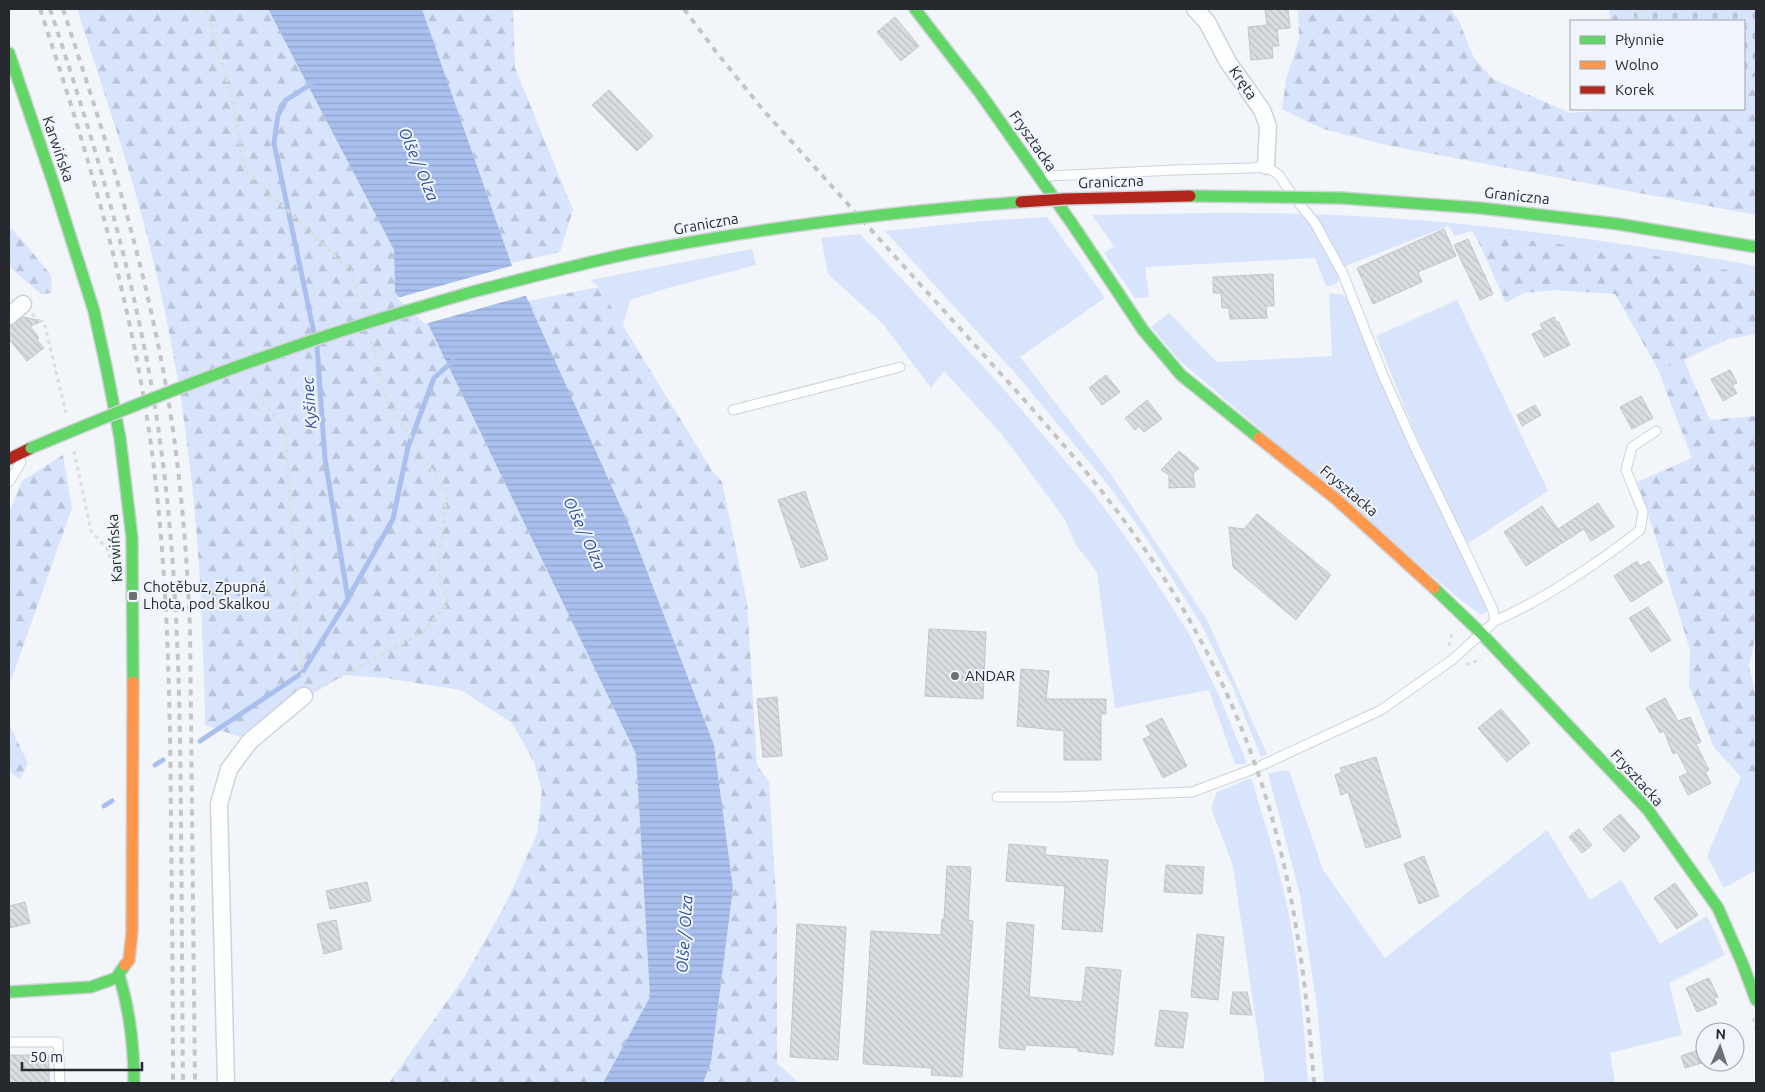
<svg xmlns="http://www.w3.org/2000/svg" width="1765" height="1092" font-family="Ubuntu,sans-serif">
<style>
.grass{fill:#d8e4fc}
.forest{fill:url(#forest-firs)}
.cemetery{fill:url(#cemetery-stones)}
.water{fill:url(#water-rules)}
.pier{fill:#f2f5fa}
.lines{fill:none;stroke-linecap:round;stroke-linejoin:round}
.stream{stroke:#a9bfed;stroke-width:5}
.building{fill:url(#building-back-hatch);stroke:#c3c5ca}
.lane-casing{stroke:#cfd2d7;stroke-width:11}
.street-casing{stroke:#cfd2d7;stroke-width:19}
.fast-casing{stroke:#cfd2d7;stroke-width:14}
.slow-casing{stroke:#cfd2d7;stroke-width:14}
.jam-casing{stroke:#cfd2d7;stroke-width:14}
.path{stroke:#dcdddf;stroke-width:3;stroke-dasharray:4 4;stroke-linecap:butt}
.lane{stroke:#fdfefe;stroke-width:9}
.street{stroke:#fdfefe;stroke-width:16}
.fast{stroke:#63d668;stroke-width:11}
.slow{stroke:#ff974d;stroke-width:11}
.jam{stroke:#b3261e;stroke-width:11}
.rail{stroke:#c4c5c7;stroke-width:4;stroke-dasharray:6 6;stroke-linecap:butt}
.fast-bridge-casing{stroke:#cfd2d7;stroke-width:14;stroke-linecap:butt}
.jam-bridge-casing{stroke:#cfd2d7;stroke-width:14;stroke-linecap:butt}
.fast-bridge{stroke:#63d668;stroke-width:11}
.jam-bridge{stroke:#b3261e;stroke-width:11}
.poi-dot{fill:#6d7075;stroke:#eff4fd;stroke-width:2}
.labels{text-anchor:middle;stroke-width:4;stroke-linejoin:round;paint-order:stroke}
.street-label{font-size:15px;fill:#26292e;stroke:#eff4fd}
.poi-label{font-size:15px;fill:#26292e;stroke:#eff4fd;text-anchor:start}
.water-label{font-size:16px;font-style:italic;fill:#2a4b95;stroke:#eff4fd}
</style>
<defs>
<pattern id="forest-firs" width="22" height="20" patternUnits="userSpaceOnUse" patternTransform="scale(1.25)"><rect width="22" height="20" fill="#d8e4fc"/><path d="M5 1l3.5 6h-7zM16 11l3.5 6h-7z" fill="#b9c4d8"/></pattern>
<pattern id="cemetery-stones" width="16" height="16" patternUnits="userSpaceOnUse" patternTransform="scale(1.25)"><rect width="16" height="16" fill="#d8e4fc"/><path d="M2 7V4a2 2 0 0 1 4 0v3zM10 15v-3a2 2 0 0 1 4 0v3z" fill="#b9c4d8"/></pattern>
<pattern id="water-rules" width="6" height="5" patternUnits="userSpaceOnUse" patternTransform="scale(1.25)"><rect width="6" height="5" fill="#a9bfed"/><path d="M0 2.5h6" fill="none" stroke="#91a4cc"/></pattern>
<pattern id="building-back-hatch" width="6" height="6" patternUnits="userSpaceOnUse" patternTransform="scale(1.25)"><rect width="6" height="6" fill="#d9dce1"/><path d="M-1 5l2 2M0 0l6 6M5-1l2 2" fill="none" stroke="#babdc1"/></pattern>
</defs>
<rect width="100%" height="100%" fill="#f2f5fa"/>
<path class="grass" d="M1208 213C1241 213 1273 213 1306 214 1450 218 1593 238 1735 262L1756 266V276L1664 257 1496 236 1478 241 1472 231 1455 236 1448 226 1348 265 1338 272C1342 282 1335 285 1326 286L1315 258 1145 267 1149 297 1135 298 1104 253 1114 246 1092 215Z
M1047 217 1105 298 1020 357 1110 473 1207 620 1267 754 1261 757 1233 688 1201 624 1149 542 1109 486 1016 374 885 231 982 221Z
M860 234 1001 386 1096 497 1137 553 1188 632 1218 693 1247 764H1235L1209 690 1115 708 1097 572 1076 545 1064 518 1001 433 944 371 931 388 883 324 828 274 821 238Z
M752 249 756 265 668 288 630 300 623 326 599 287 590 280Z
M1329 293 1343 295 1350 300 1411 447 1488 611 1481 615 1462 601 1180 361 1151 327 1169 313 1217 362 1332 356Z
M1457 300 1548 491 1467 544 1414 431 1376 336Z
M1684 359 1690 375 1664 386 1659 371Z
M1289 770 1323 870 1385 958 1547 830 1590 900 1621 880 1660 944 1707 916 1725 955 1669 983 1682 1035 1610 1053 1615 1083H1324L1317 1006 1300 895 1268 773Z
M1741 777 1756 786V870L1724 888 1707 856Z
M1251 778C1264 820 1278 863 1287 906 1299 964 1304 1025 1308 1083H1265L1233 866 1211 808 1217 792Z"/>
<path class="forest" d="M77 9H268L394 250 395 293 428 324 636 754 650 998 603 1083H389L465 976 506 903 537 834 542 791 534 762 512 723 461 690 385 678 344 675 240 737 205 725C205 692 203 658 202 624 197 495 181 368 149 243 129 164 102 87 77 9Z
M422 9H513L515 68 573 210 560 252 511 263Z
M1298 9H1450L1458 19 1474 58 1493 79 1570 113 1616 109H1744V79L1756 77V215L1391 146 1323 129 1282 109 1286 80 1299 39Z
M1609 9H1633L1635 21H1610Z
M9 226 27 246 51 275 52 293 41 294 9 266Z
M1496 236 1664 257 1756 276V334L1728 339 1659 371 1615 294 1555 290 1524 293 1506 303 1478 241Z
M599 287 711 469 722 482 747 602 757 765 769 782 777 915V1063L799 1083H703L711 1062 733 888 714 745 630 527 528 301Z
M1690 375 1710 420 1756 416V634L1749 666 1756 696V786L1741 777 1714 747 1689 686 1690 650 1651 523 1637 482 1692 458 1664 386Z
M63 455 72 508 9 686V513L22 481Z
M9 724 28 763 20 779 9 771Z"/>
<path class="cemetery" d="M1633 9H1756V77L1744 79V21H1635Z"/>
<path class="water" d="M268 9H422L511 263 630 527 714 745 733 888 711 1062 703 1083H603L650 997 636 754 428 324 395 293 394 250Z"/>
<path class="pier" d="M514 265 528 295 425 324 397 298Z"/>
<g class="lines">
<path class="stream" d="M313 83 286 100 278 115 274 143 314 333
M348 598 393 519 408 447 434 378 453 361
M200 741 302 673 348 599 325 459 317 346
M155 765 163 760
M104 806 112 801"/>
</g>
<path class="building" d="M1265 9H1288L1290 28 1277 29 1279 46H1272L1273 58 1251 60 1248 27 1267 25Z
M895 17 919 46 901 61 877 32Z
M609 90 653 136 637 151 592 105Z
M1444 229 1456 256 1418 272 1422 282 1373 304 1357 268Z
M1468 239 1493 294 1480 300 1454 245Z
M1273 274 1274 306H1266L1267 318 1230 319 1229 308H1222L1221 293H1213V277Z
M23 317 43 321 30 326 39 338 37 340 44 348 27 361 9 339V327Z
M1554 317 1556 322 1558 321 1570 345 1544 357 1532 334 1543 329 1540 324Z
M1730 370 1737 383 1732 385 1737 393 1723 401 1711 379Z
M1106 375 1120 392 1102 405 1089 388Z
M1641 396 1653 418 1632 429 1620 407Z
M1147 400 1162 419 1144 432 1139 426 1135 430 1125 418Z
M1535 405 1541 415 1522 426 1517 415Z
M1179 451 1199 468 1193 474 1195 487 1169 488V475L1161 470Z
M805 491 828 559 801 568 778 500Z
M1598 503 1614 527 1591 541 1584 529 1526 566 1504 532 1542 506 1558 529Z
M1257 514 1331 575 1296 620 1233 567 1229 527 1244 529Z
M1637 561 1640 566 1649 561 1663 582 1631 602 1614 576Z
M1648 607 1671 640 1651 652 1629 618Z
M929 629 986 632 983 699 925 696Z
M1021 669 1049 671 1046 699H1106V714H1101V760H1064V731L1017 726Z
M777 697 782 756 763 757 757 699Z
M1665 698 1678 721 1690 717 1701 742 1696 744 1709 770 1705 772 1711 783 1688 795 1679 777 1688 773 1677 752 1673 754 1664 731 1660 733 1646 708Z
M1501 709 1530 743 1507 762 1478 728Z
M1162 718 1187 766 1163 778 1143 739 1151 735 1146 726Z
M1376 757 1401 837 1366 848 1348 792 1341 795 1335 775 1342 772 1340 768Z
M1620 814 1640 837 1624 852 1603 829Z
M1579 829 1592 845 1582 853 1569 837Z
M1009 844 1046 847 1045 855 1108 860 1102 932 1062 929 1065 886 1006 881Z
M1424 856 1439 896 1419 904 1404 864Z
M1166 865 1204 867 1202 894 1164 892Z
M947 866 971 867 968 920 973 921 962 1077 931 1075 932 1068 863 1064 871 931 941 935 942 919H944Z
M367 882 371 901 330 909 326 891Z
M1675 883 1698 915 1677 929 1654 898Z
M25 902 30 923 9 928V906Z
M336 920 342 949 324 954 317 924Z
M1007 922 1034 925 1029 997 1082 1002 1086 967 1121 970 1113 1055 1078 1051V1048L1025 1045V1050L999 1048Z
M797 924 846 927 838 1060 790 1057Z
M1197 934 1224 937 1218 1000 1191 997Z
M1709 978 1718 997 1714 998 1717 1004 1697 1012 1686 988Z
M1233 992H1247L1252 1015 1230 1014Z
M1160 1010 1188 1013 1183 1048 1155 1046Z
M1705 1048V1062L1685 1068 1681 1056Z
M9 1055H49V1083H9Z"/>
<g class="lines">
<g class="lane-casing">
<path id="lane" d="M1043 179 1049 176 1175 170 1252 168 1266 166 1279 175 1291 193
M733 410 900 367
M9 482 21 462
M1495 621C1543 600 1600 562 1640 530L1643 512 1626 470 1632 447 1656 431
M997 797H1061L1192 792 1256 768 1381 710 1452 660 1495 621 1493 610 1470 561 1414 445 1382 373 1343 274 1315 223 1299 203
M9 1042H58L60 1083"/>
</g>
<g class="street-casing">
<path id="street" d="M1195 9 1207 22 1228 62 1262 110 1268 126 1266 166
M9 316 23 304
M226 1083 219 804 229 769 250 741 304 696"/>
</g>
<g class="fast-casing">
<path id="fast" d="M915 9 980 93 1073 225 1143 330 1181 375 1259 438
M9 53 54 185 94 311 107 371 120 438 132 538 133 682
M1434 588 1481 633 1648 810 1718 908 1743 965 1756 1000
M119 975C130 1011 134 1046 134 1083
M9 992 91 987 116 978 125 965"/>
</g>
<g class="slow-casing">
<path id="slow" d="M1259 438 1336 499 1434 588
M125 965 129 960 132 932 133 682"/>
</g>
<g class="jam-casing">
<path id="jam" d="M9 459 31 448"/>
</g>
<path class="path" d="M206 9 233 102 244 169 351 271 360 304
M1639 9 1640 21
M1744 25 1756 24
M32 314 45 326 66 413
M257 396 285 428 303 681
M74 451 91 531 109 551 110 561
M1449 646 1452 633
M1466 665 1471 662 1482 661
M317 689 422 633 448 603 438 573 447 493 388 403 371 341
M1753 1018 1756 1029"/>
<use href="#lane" class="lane"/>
<use href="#street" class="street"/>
<use href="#fast" class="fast"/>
<use href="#slow" class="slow"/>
<use href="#jam" class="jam"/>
<path class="rail" d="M40 9C89 156 133 305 153 460 168 579 170 700 171 820 172 908 173 996 173 1083
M50 9C92 135 131 263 153 395 177 537 180 682 181 826 182 912 182 997 183 1083
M63 9C99 118 134 227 157 339 177 434 186 531 190 628L195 1083
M684 9 717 53 764 111C831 185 898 260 965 334 1024 400 1085 465 1136 537 1182 600 1220 671 1248 745 1290 855 1305 966 1314 1083"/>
<g class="fast-bridge-casing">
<path id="fast-bridge" d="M1190 196 1341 198 1480 208 1618 224 1756 247
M472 292C523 279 575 265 627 254 757 228 889 212 1021 202
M31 448C112 414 193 381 276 353 340 330 406 311 472 292"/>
</g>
<g class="jam-bridge-casing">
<path id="jam-bridge" d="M1021 202 1064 199 1190 196"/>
</g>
<use href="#fast-bridge" class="fast-bridge"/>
<use href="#jam-bridge" class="jam-bridge"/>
</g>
<g class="poi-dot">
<rect x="128" y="591" width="10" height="10" rx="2.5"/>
<circle cx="955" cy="676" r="5"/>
</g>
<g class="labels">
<g class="street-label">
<text transform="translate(1243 83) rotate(55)" y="5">Kręta</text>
<text transform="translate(1033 141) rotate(55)" y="5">Frysztacka</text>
<text transform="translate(58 149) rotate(71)" y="5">Karwińska</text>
<text transform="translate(1111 182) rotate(-2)" y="5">Graniczna</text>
<text transform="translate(1517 196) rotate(6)" y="5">Graniczna</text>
<text transform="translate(706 224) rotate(-10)" y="5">Graniczna</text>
<text transform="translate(1349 491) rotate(40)" y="5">Frysztacka</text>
<text transform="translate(115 548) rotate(-94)" y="5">Karwińska</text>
<text transform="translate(1637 778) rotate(48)" y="5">Frysztacka</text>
</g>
<g class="poi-label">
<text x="143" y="592">Chotěbuz, Zpupná<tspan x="143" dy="17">Lhota, pod Skalkou</tspan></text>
<text x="965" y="681">ANDAR</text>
</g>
<g class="water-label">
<text transform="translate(419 164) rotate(67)" y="6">Olše / Olza</text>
<text transform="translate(309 403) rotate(-94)" y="6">Kyšinec</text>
<text transform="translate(585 533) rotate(65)" y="6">Olše / Olza</text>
<text transform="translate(684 934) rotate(-86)" y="6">Olše / Olza</text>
</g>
</g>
<rect width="1765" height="1092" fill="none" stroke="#26292e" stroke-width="20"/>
<rect x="1570" y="20" width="175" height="90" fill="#eff4fd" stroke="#9fa3aa"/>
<rect x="1580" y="36" width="25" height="8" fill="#63d668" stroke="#9fa3aa"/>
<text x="1615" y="45" font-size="15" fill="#26292e">Płynnie</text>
<rect x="1580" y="61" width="25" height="8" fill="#ff974d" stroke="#9fa3aa"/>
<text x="1615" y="70" font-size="15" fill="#26292e">Wolno</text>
<rect x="1580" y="86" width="25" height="8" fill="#b3261e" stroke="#9fa3aa"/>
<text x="1615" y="95" font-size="15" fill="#26292e">Korek</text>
<g transform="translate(1720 1047) rotate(3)"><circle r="24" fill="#eff4fd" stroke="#9fa3aa"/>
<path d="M0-4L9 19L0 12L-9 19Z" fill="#6d7075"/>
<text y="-8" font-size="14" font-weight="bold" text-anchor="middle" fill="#26292e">N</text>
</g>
<path d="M22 1062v8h120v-8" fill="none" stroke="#26292e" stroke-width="2.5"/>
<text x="30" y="1062" font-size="15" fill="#26292e" stroke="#eff4fd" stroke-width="4" paint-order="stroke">50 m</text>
</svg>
